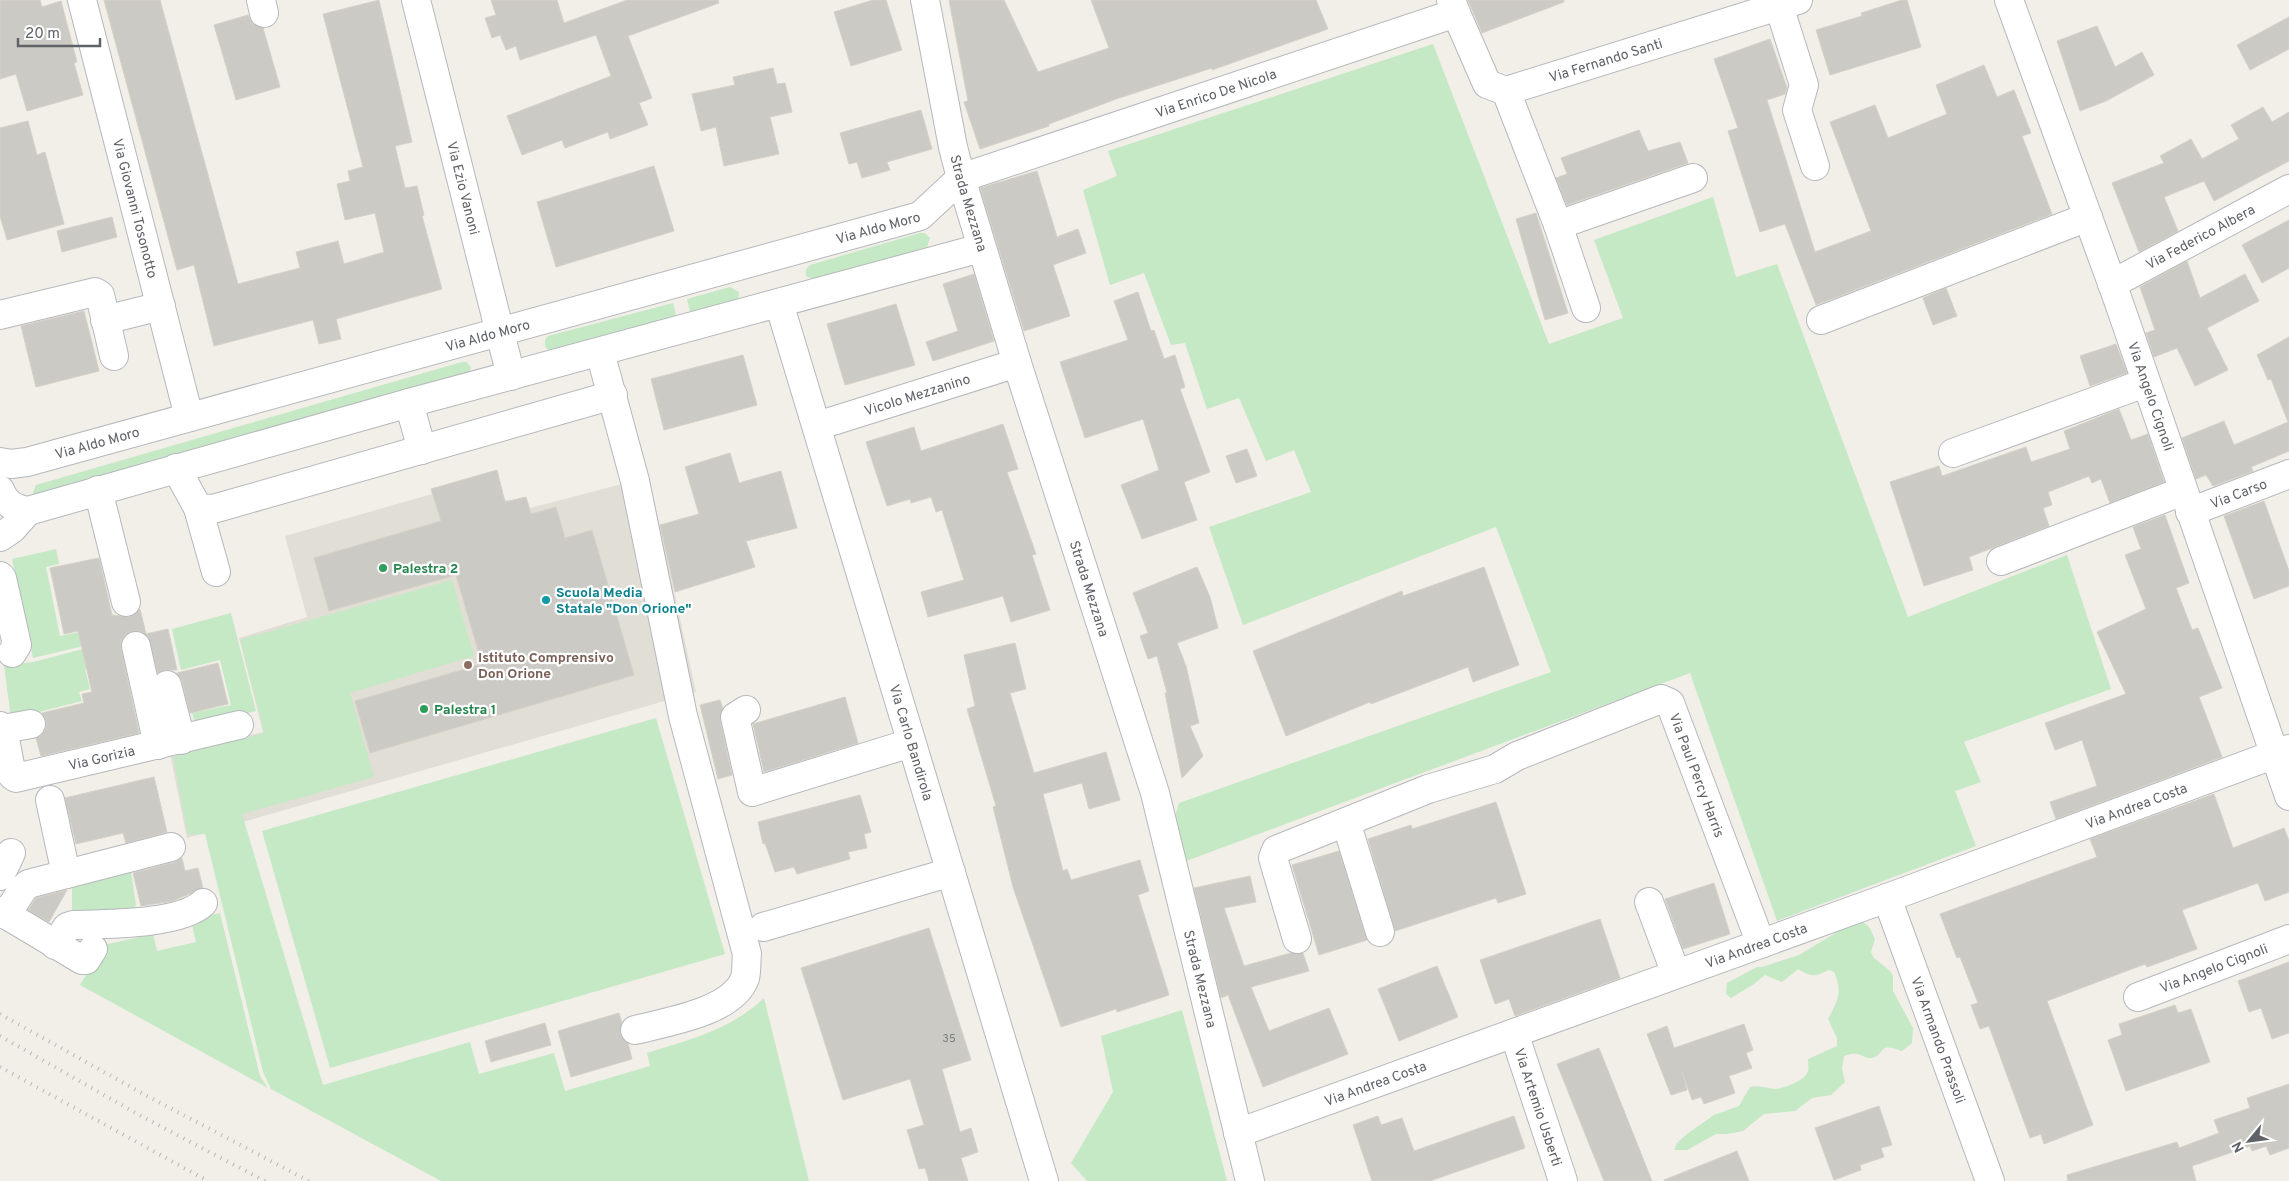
<svg xmlns="http://www.w3.org/2000/svg" width="2289" height="1181" font-family="Overpass,sans-serif">
<style>
.education{fill:#e1ded6}
.green{fill:#c5e8c5}
.building{fill:#cccac5;stroke:#d6d1c6}
.lines{fill:none;stroke-linecap:round;stroke-linejoin:round}
.minor-casing{stroke:#b5b8bc;stroke-width:30}
.minor{stroke:#fff;stroke-width:28}
.rail{stroke:#b6b7b8;stroke-width:4;stroke-dasharray:1 6;stroke-linecap:butt}
.leisure-dot{fill:#2e9e5b;stroke:#fff;stroke-width:2}
.culture-dot{fill:#0f9aa8;stroke:#fff;stroke-width:2}
.education-dot{fill:#8d6e63;stroke:#fff;stroke-width:2}
.labels{text-anchor:middle;stroke-width:4.5;stroke-linejoin:round;paint-order:stroke}
.number-label{font-size:11px;fill:#7a7d7f}
.street-label{font-size:14px;fill:#5f6368;stroke:#fff}
.leisure-label{font-size:14px;font-weight:bold;fill:#27864d;stroke:#fff;text-anchor:start}
.culture-label{font-size:14px;font-weight:bold;fill:#0d838f;stroke:#fff;text-anchor:start}
.education-label{font-size:14px;font-weight:bold;fill:#785e54;stroke:#fff;text-anchor:start}
</style>
<rect width="100%" height="100%" fill="#f1efe8"/>
<path class="education" d="M497 470 504 499 509 501 526 497 530 508 649 477 696 692 187 838 170 754 263 732 239 638 307 617 285 536 446 490 445 485Z"/>
<path class="green" d="M1433 44 1549 344 1623 318 1594 240 1713 197 1736 277 1777 264 1908 617 2067 555 2111 689 1964 742 1981 782 1955 791 1976 846 1777 921 1690 673 1181 863 1173 823 1179 803 1551 672 1496 527 1243 625 1209 527 1311 492 1294 450 1266 461 1239 398 1207 409 1185 343 1171 345 1144 273 1110 285 1083 190 1117 176 1108 151Z
M920 233H925L930 238 927 247 814 280 806 276V269L810 265Z
M730 287 739 292 738 300 691 315 687 299Z
M673 303 677 319 550 352 545 346V340L548 336Z
M462 362H466L471 367 469 373 36 497 33 493 36 485Z
M56 549 59 564 46 567 60 636 123 623 125 636 33 658 12 559Z
M452 580 474 656 350 693 374 777 242 814 323 1085 470 1042 479 1074 554 1053 565 1091 650 1066 647 1053C690 1039 729 1031 764 998L809 1181H441L271 1089 263 1072 205 834 188 835 173 757 261 734 264 732 241 642 242 639Z
M231 613 256 711 196 726 192 713 231 705 220 660 181 670 172 629Z
M122 639 127 658 85 669 90 689 79 692 82 701 11 719 4 665 33 662Z
M656 718 725 954 330 1068 262 831Z
M131 872 136 905 132 910 72 914V886Z
M220 913 260 1076 268 1088 80 985 104 945 153 934 157 951 196 942 191 920Z
M1863 922 1869 927 1875 939 1871 952 1874 958 1890 971 1893 976V991L1913 1028 1912 1043 1902 1051C1876 1041 1887 1055 1871 1058 1865 1059 1862 1054 1856 1054 1853 1053 1848 1055 1844 1056L1842 1068 1845 1082 1831 1095 1812 1098 1795 1111 1764 1114 1743 1131 1728 1134H1716L1687 1150H1674L1677 1143 1687 1134 1714 1115 1739 1106 1750 1087C1759 1085 1765 1088 1774 1089 1783 1089 1805 1081 1808 1071 1809 1068 1808 1063 1808 1059L1837 1046V1038L1828 1019C1838 1000 1843 993 1834 972L1829 970C1815 977 1811 977 1798 969L1782 982 1765 975 1754 984 1731 998 1726 994 1727 983 1757 967H1762L1799 955 1844 928Z
M1182 1010 1227 1181H1087L1071 1163 1113 1092 1101 1036Z"/>
<path class="building" d="M0 0H40L42 7 61 1 77 62 74 63 83 95 27 111 16 74 0 79Z
M104 0H160L238 284 300 268 296 252 338 241 344 264 384 252 375 213 345 220 337 184 350 181 348 171 363 167 323 14 379 0 412 142 395 146 405 188 417 186 424 215 422 216 442 289 336 319 341 339 319 344 313 320 214 346 194 265 177 270Z
M491 0H557L564 23 627 0H718L719 3 628 36 652 98 639 103 648 125 610 139 608 132 565 148 562 140 522 155 507 116 611 76 596 35 520 60 516 46 506 50 500 35 492 38 485 18 496 15Z
M873 0H886L902 50 851 66 834 12Z
M949 0H1004L1038 72 1109 48 1091 0H1316L1328 29 1212 70V68L1119 98 1049 124V126L980 149 964 102 968 101Z
M1468 0H1564V2L1482 33Z
M1902 0H1907L1921 47 1830 75 1816 30 1862 16 1861 13Z
M248 15 253 24 263 28 280 87 236 100 214 25Z
M2289 17V49L2250 70 2237 45Z
M2097 26 2115 67 2142 52 2154 75 2106 101 2080 111 2057 41Z
M1770 39 1787 88 1785 94 1767 100 1815 252 1871 231 1830 122 1875 105 1888 138 1947 114 1936 85 1984 65 1997 97 2014 90 2031 133 2022 136 2052 214 1816 305 1785 224 1760 232 1728 131 1738 128 1714 59Z
M773 68 777 84 785 83 792 112 770 117 779 154 724 166 716 127 701 131 692 94 735 85 733 77Z
M2263 107 2272 122 2289 112V161L2214 201 2204 181 2164 197 2178 231 2139 252 2112 183 2164 163 2160 156 2191 139 2202 159 2239 139 2231 125Z
M921 110 932 149 887 162 890 170 862 178 857 162 849 164 840 133Z
M28 121 37 155 45 152 64 224 7 240 0 216V128Z
M1639 130 1648 151 1680 142 1688 163 1567 205 1556 178 1567 174 1561 158Z
M654 166 674 231 556 267 537 202Z
M1037 171 1057 237 1078 229 1086 253 1053 265 1070 316 1024 331 980 188Z
M1536 213 1568 313 1545 320 1516 219Z
M112 217 117 237 62 252 57 231Z
M2289 220V268L2262 283 2242 245Z
M2187 261 2200 298 2245 274 2259 301 2207 328 2228 370 2195 386 2177 348 2154 357 2146 333 2155 330 2140 287Z
M974 274 994 341 933 361 926 342 958 331 943 284Z
M1946 288 1957 316 1933 325 1923 298Z
M1138 292 1151 331 1154 330 1164 359 1175 355 1185 387 1180 389 1210 472 1184 482 1197 520 1142 539 1121 485 1159 470 1143 419 1085 438 1060 362 1128 340 1114 301Z
M896 304 915 365 845 385 827 324Z
M84 311 99 371 36 387 21 326Z
M2289 337V451L2251 467 2253 471 2213 486 2206 475 2196 479 2182 438 2224 421 2234 445 2288 422 2271 379 2268 380 2257 355Z
M2116 344 2127 373 2090 386 2080 356Z
M743 355 757 405 664 430 651 379Z
M2119 409 2131 440 2148 434 2164 482 2110 503 2101 479 2092 483 2089 476 2048 492 2052 505 2043 508 2049 526 1969 557 1973 570 1924 586 1890 482 1939 466 1942 476 2026 447 2031 462 2070 449 2064 431Z
M1003 424 1018 469 1007 472 1036 554 1032 555 1050 610 1011 622 1003 596 928 617 921 592 964 580 942 510 936 512 931 497 911 503 910 499 887 506 866 442 914 427 921 451Z
M1247 449 1257 476 1236 483 1226 456Z
M730 453 739 483 781 471 797 528 746 541 755 567 675 592 660 525 699 514 685 467Z
M497 470 505 502 526 497 531 514 556 507 565 538 592 530 634 675 370 753 355 701 482 664 456 575 329 611 314 558 441 521 431 489Z
M2264 501 2289 571V586L2254 599 2224 516Z
M2165 515 2189 583 2176 588 2192 630 2198 628 2222 688 2199 697 2222 757 2056 819 2050 802 2097 786 2082 740 2055 750 2045 723 2126 694 2097 632 2146 609 2125 555 2141 549 2133 527Z
M99 558 112 615 129 617 140 609 146 634 168 629 177 670H164L158 673 148 636 140 631H133L126 634 121 641V649L139 733 41 756 36 738 41 736 46 729V721L42 713 84 703 82 694 92 692 78 631 64 634 50 568Z
M1197 567 1210 597 1218 628 1177 643 1186 666 1199 723 1190 726 1203 756 1182 778 1165 693H1167L1157 656 1148 659 1140 636 1148 633 1133 593Z
M1484 567 1519 665 1473 682 1468 667 1371 704 1370 702 1286 736 1253 651 1402 591 1403 596Z
M1015 643 1026 689 1010 693 1034 773 1106 752 1120 800 1089 809 1082 783 1043 794 1063 871 1067 869 1071 880 1140 860 1149 891 1138 895 1169 995 1117 1012 1116 1009 1061 1027 1013 887 993 807 996 806 967 709 975 706 964 655Z
M218 663 228 704 190 713 182 681 177 673Z
M845 697 858 743 764 772 753 724Z
M720 700 723 709 720 720 732 775 718 779 700 705Z
M154 777 167 832 126 843 123 833 76 844 65 798Z
M2214 794 2233 848 2284 828 2289 841V892L2265 901 2258 883 2182 910 2197 949 2147 967 2145 964 2047 1001 2093 1125 2044 1144 2041 1134 2030 1138 1989 1026 1980 1029 1971 1005 1978 1003 1960 957 1957 958 1940 914 2097 857 2090 839Z
M860 795 871 832 864 834 867 848 848 852 850 859 797 874 794 867 775 872 765 843 763 844 758 822Z
M1496 802 1526 894 1498 903 1496 898 1395 931 1368 839 1411 825 1412 829Z
M1339 851 1367 940 1319 955 1292 865Z
M182 858 185 871 198 868 203 888 173 901 141 906 133 873 175 862Z
M1250 876 1256 902 1224 908 1244 966 1291 953H1303L1309 971 1251 987 1269 1031 1329 1008 1348 1054 1263 1087 1228 995 1221 998 1194 888Z
M1714 883 1730 934 1683 949 1665 899Z
M67 890 49 922 28 910 36 898Z
M1600 919 1620 978 1515 1016 1509 999 1495 1004 1480 960Z
M929 928 971 1060 942 1069 960 1132 971 1128 978 1152 961 1158 968 1181H929L925 1168 919 1169 907 1130 924 1125 910 1079 843 1100 801 968Z
M2289 962V1033L2272 1039 2261 1008 2249 1012 2238 981Z
M1437 966 1458 1017 1399 1041 1378 989Z
M2175 1005 2178 1013 2191 1009 2210 1062 2126 1091 2108 1040 2122 1035 2119 1024Z
M619 1013 622 1023 620 1034 628 1043 632 1059 571 1077 558 1031Z
M545 1023 551 1045 491 1062 485 1041Z
M1744 1024 1753 1050 1746 1053 1752 1068 1729 1076 1735 1093 1704 1104 1701 1097 1692 1100 1682 1071 1687 1090 1671 1095 1647 1034 1667 1026 1674 1048Z
M1599 1048 1652 1181H1604L1557 1064Z
M2289 1084V1148L2270 1155 2266 1146 2252 1151 2250 1146 2192 1166 2196 1181H2068L2067 1175 2177 1142 2179 1148 2219 1133 2214 1120 2250 1108 2247 1098Z
M1879 1106 1892 1145 1881 1148 1884 1157 1860 1165 1861 1170 1834 1180 1815 1128Z
M1378 1116 1381 1125 1402 1118 1414 1151 1514 1116 1525 1148 1430 1181H1372L1353 1125Z
M1737 1151 1749 1181H1664V1180Z"/>
<g class="lines">
<g class="minor-casing">
<g id="minor">
<path id="s1" d="M82 0 189 417"/>
<path d="M261 0 264 13"/>
<path id="s2" d="M416 0 511 376"/>
<path id="s3" d="M925 0 953 147 961 178 1017 363 1155 793 1250 1181"/>
<path id="s4" d="M2009 0 2118 300 2289 796"/>
<path d="M1779 6 1804 85 1797 110 1815 166"/>
<path id="s5" d="M1456 13 1487 84 1506 91 1798 0"/>
<path d="M1506 91 1558 225 1586 308"/>
<path d="M1558 225 1693 178"/>
<path id="s6" d="M2112 284 2289 189"/>
<path id="s7" d="M779 303 1044 1181"/>
<path d="M0 315 95 292 100 295 114 356"/>
<path d="M105 320 161 306"/>
<path d="M1821 320 2088 217"/>
<path d="M600 352 635 481 683 716 747 954C746 961 747 971 745 978 733 1012 666 1022 635 1030"/>
<path d="M409 403 422 450"/>
<path id="s8" d="M817 426 1017 363"/>
<path d="M1953 453 2145 383"/>
<path id="s9" d="M0 462 11 464 27 462 920 216 961 178 1456 13 1451 0"/>
<path d="M176 468 198 508 213 509 613 395"/>
<path d="M0 490C6 504 13 508 28 511L409 403 981 248"/>
<path d="M98 490 126 602"/>
<path d="M198 508 216 572"/>
<path id="s10" d="M2190 512 2289 474"/>
<path d="M0 537 12 529 28 511"/>
<path d="M2001 561 2183 491"/>
<path d="M0 576 2 578 17 645 12 653"/>
<path d="M136 646 158 745"/>
<path d="M167 685 181 740"/>
<path d="M746 710 735 717 752 792 911 743"/>
<path id="s11" d="M0 726 3 729 12 775 16 778 239 725"/>
<path d="M3 729 31 724"/>
<path d="M50 800 66 874"/>
<path d="M1346 822 1380 932"/>
<path d="M0 876 11 853"/>
<path id="s12" d="M1887 898 1990 1181"/>
<path d="M1649 902 1676 974"/>
<path d="M0 911 82 960H86L93 949"/>
<path d="M6 915 23 889 28 884 171 847"/>
<path d="M763 927 951 872"/>
<path id="s13" d="M1297 939 1273 858 1276 850 1428 789 1495 769 1517 756 1661 699 1670 703 1761 944"/>
<path d="M55 945 67 927 73 925C105 924 180 925 203 903"/>
<path id="s14" d="M2138 997 2289 939"/>
<path id="s15" d="M1514 1033 1563 1181"/>
<path id="s16" d="M1238 1133 1887 898 2289 749"/>
</g>
</g>
<use href="#minor" class="minor"/>
<path class="rail" d="M0 1014 147 1096 309 1181
M0 1036 141 1116 265 1181
M0 1067 208 1181"/>
</g>
<g class="leisure-dot">
<circle cx="383" cy="568" r="5"/>
<circle cx="424" cy="709" r="5"/>
</g>
<circle class="culture-dot" cx="546" cy="600" r="5"/>
<circle class="education-dot" cx="468" cy="665" r="5"/>
<g class="labels">
<g class="number-label">
<text x="949" y="1042">35</text>
</g>
<g class="street-label">
<text dy="5" stroke="none"><textPath href="#s5" startOffset="202">Via Fernando Santi</textPath></text>
<text dy="5" stroke="none"><textPath href="#s9" startOffset="1278">Via Enrico De Nicola</textPath></text>
<text dy="5" stroke="none"><textPath href="#s2" startOffset="194">Via Ezio Vanoni</textPath></text>
<text dy="5" stroke="none"><textPath href="#s3" startOffset="208">Strada Mezzana</textPath></text>
<text dy="5" stroke="none"><textPath href="#s1" startOffset="215">Via Giovanni Tosonotto</textPath></text>
<text dy="5" stroke="none"><textPath href="#s9" startOffset="910">Via Aldo Moro</textPath></text>
<text dy="5" stroke="none"><textPath href="#s6" startOffset="100">Via Federico Albera</textPath></text>
<text dy="5" stroke="none"><textPath href="#s9" startOffset="505">Via Aldo Moro</textPath></text>
<text dy="5" stroke="none"><textPath href="#s8" startOffset="105">Vicolo Mezzanino</textPath></text>
<text dy="5" stroke="none"><textPath href="#s4" startOffset="421">Via Angelo Cignoli</textPath></text>
<text dy="5" stroke="none"><textPath href="#s9" startOffset="100">Via Aldo Moro</textPath></text>
<text dy="5" stroke="none"><textPath href="#s10" startOffset="52">Via Carso</textPath></text>
<text dy="5" stroke="none"><textPath href="#s3" startOffset="612">Strada Mezzana</textPath></text>
<text dy="5" stroke="none"><textPath href="#s7" startOffset="459">Via Carlo Bandirola</textPath></text>
<text dy="5" stroke="none"><textPath href="#s11" startOffset="144">Via Gorizia</textPath></text>
<text dy="5" stroke="none"><textPath href="#s13" startOffset="594">Via Paul Percy Harris</textPath></text>
<text dy="5" stroke="none"><textPath href="#s16" startOffset="956">Via Andrea Costa</textPath></text>
<text dy="5" stroke="none"><textPath href="#s16" startOffset="551">Via Andrea Costa</textPath></text>
<text dy="5" stroke="none"><textPath href="#s14" startOffset="81">Via Angelo Cignoli</textPath></text>
<text dy="5" stroke="none"><textPath href="#s3" startOffset="1018">Strada Mezzana</textPath></text>
<text dy="5" stroke="none"><textPath href="#s12" startOffset="151">Via Armando Prassoli</textPath></text>
<text dy="5" stroke="none"><textPath href="#s16" startOffset="146">Via Andrea Costa</textPath></text>
<text dy="5" stroke="none"><textPath href="#s15" startOffset="78">Via Artemio Usberti</textPath></text>
</g>
<g class="leisure-label">
<text x="393" y="573">Palestra 2</text>
<text x="434" y="714">Palestra 1</text>
</g>
<g class="culture-label">
<text x="556" y="597">Scuola Media<tspan x="556" dy="16">Statale "Don Orione"</tspan></text>
</g>
<g class="education-label">
<text x="478" y="662">Istituto Comprensivo<tspan x="478" dy="16">Don Orione</tspan></text>
</g>
</g>
<g transform="translate(2249 1141) rotate(241)" stroke="#ffffff" stroke-width="4" paint-order="stroke">
<path d="M0-4L9 19L0 12L-9 19Z" fill="#5f6368"/>
<text y="-8" font-size="14" font-weight="bold" text-anchor="middle" fill="#5f6368">N</text>
</g>
<path d="M18 38v8h82v-8" fill="none" stroke="#5f6368" stroke-width="2.5"/>
<text x="25" y="38" font-size="15" fill="#5f6368" stroke="#ffffff" stroke-width="4" paint-order="stroke">20 m</text>
</svg>
